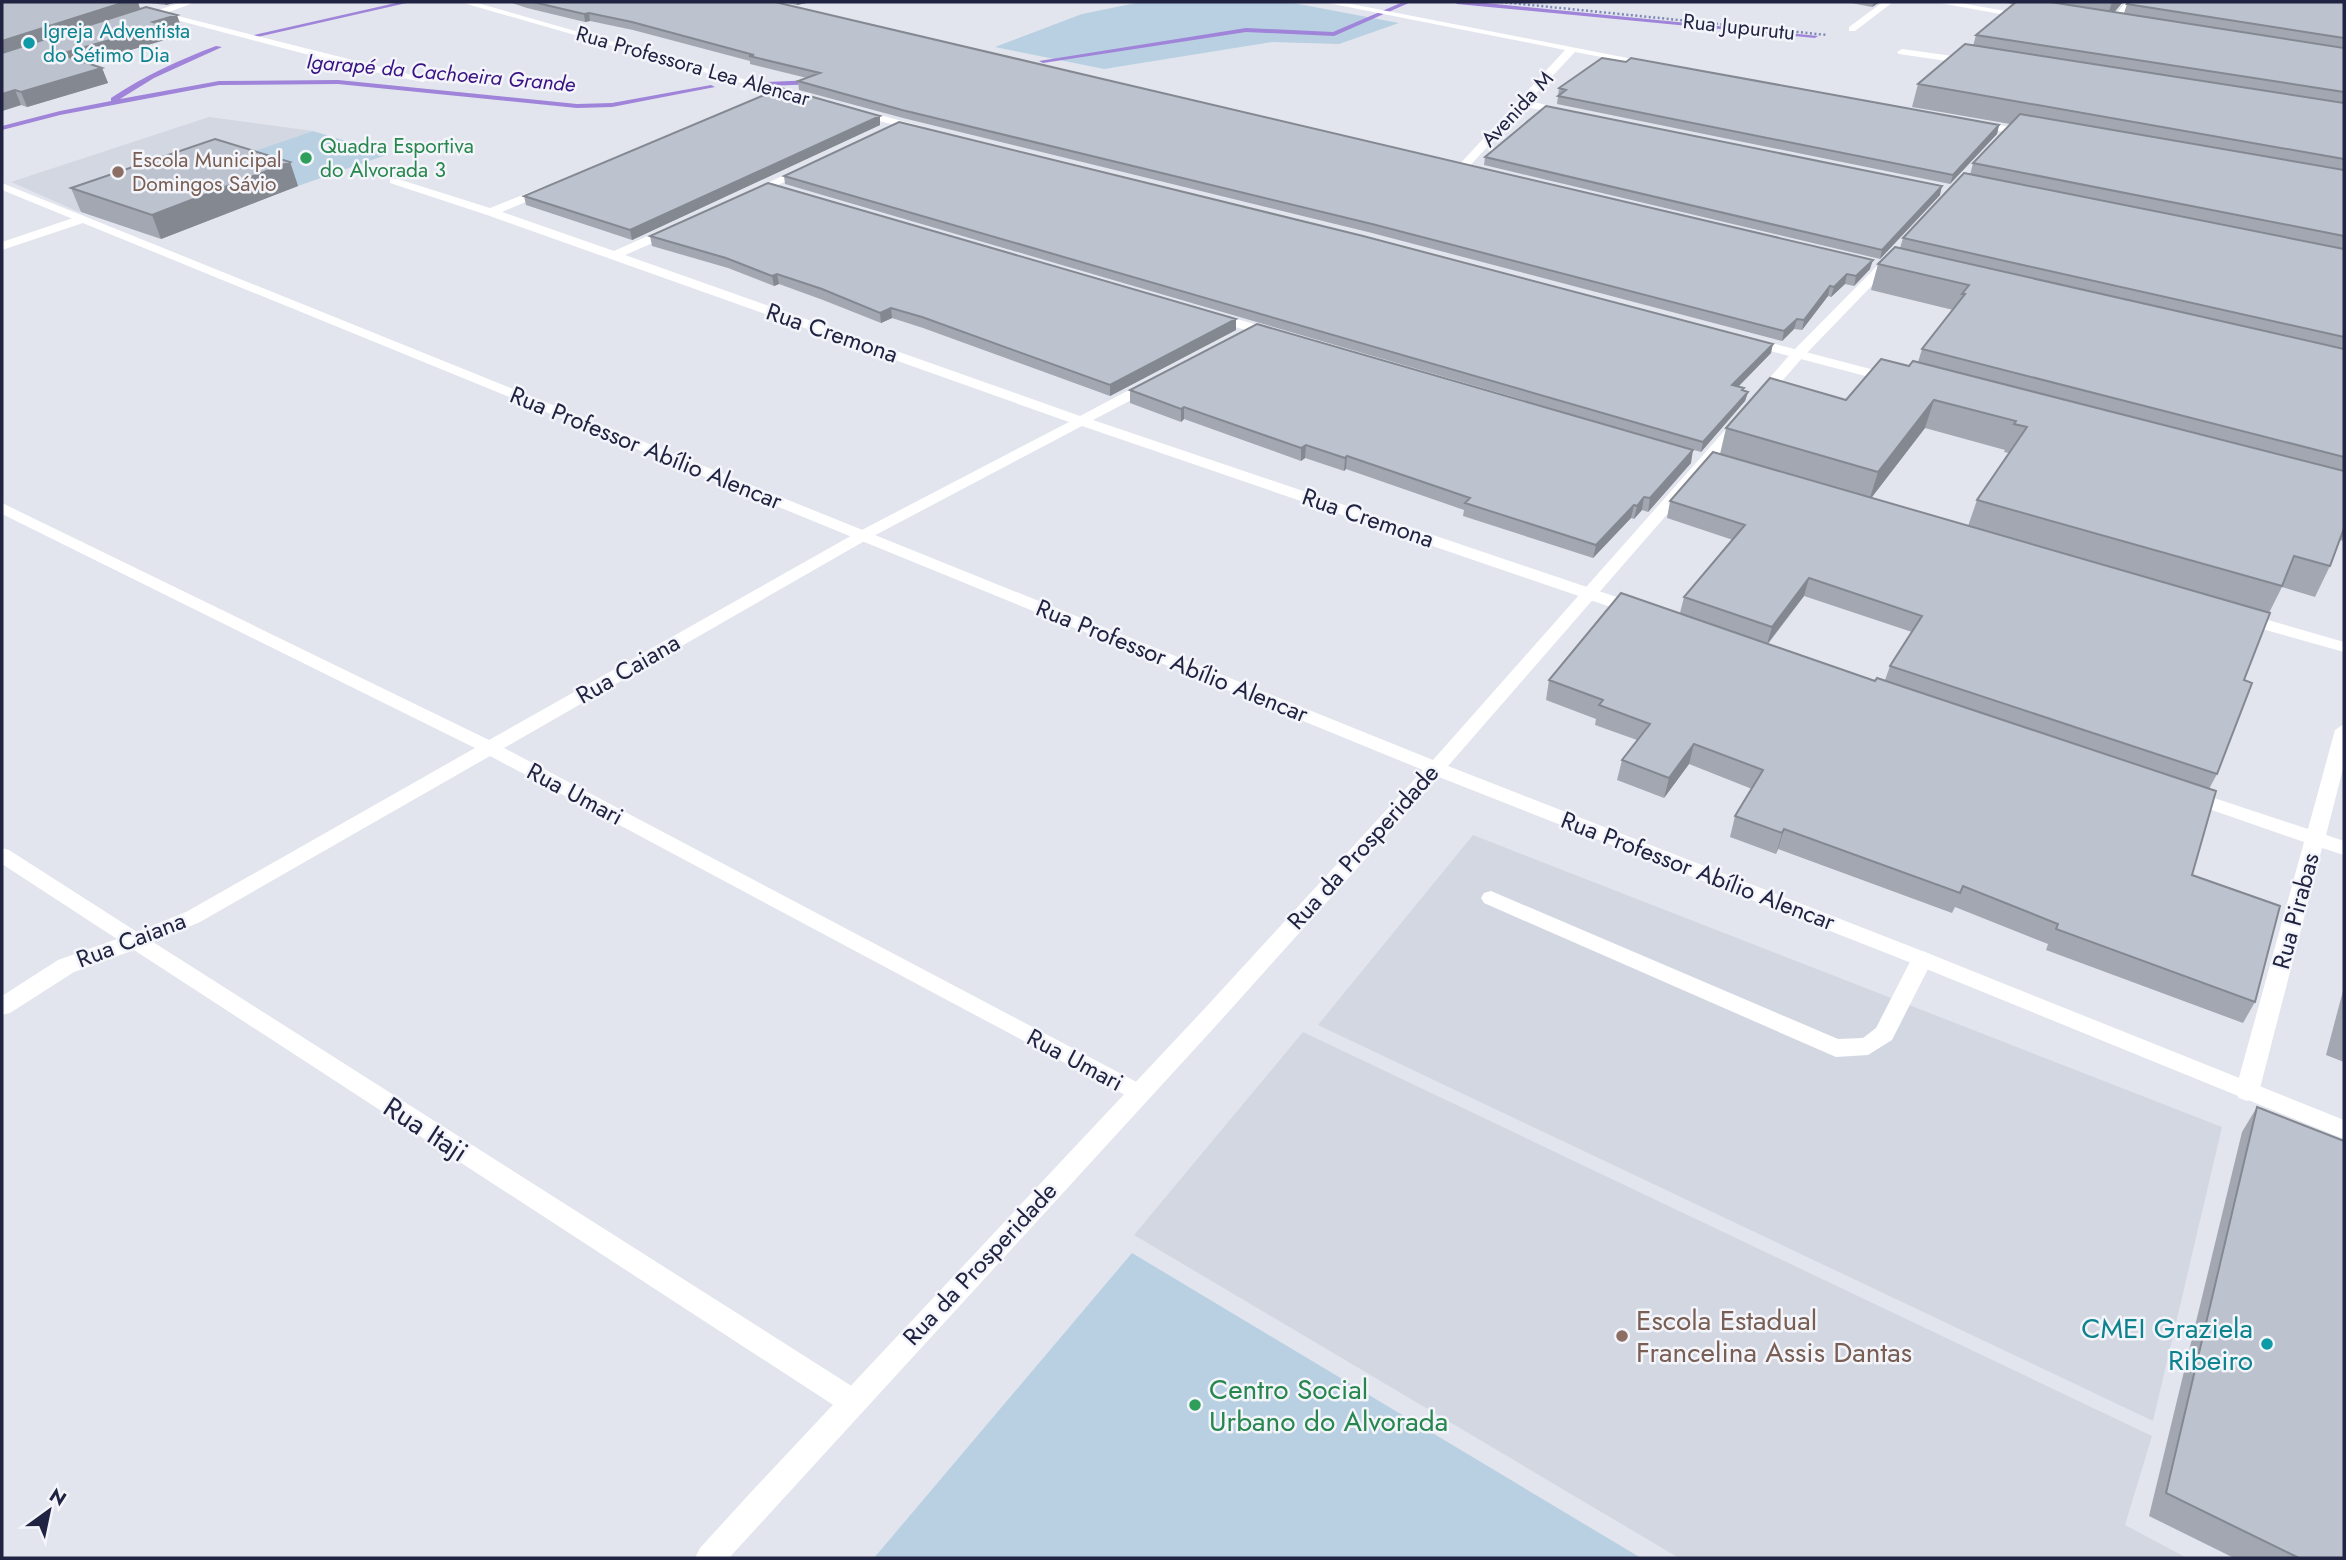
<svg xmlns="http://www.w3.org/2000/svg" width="2346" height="1560" font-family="Jost,sans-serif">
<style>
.built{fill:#d3d7e2}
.green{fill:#b8d0e1}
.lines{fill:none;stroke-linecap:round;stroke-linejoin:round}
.stream{fill:#9f84d9;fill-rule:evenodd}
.path{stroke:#7f87b5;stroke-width:2.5;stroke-dasharray:2 2.5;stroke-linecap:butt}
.service{fill:#fff;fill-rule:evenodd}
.minor{fill:#fff;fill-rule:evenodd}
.tertiary{fill:#fff;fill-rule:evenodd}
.wall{fill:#a3a7b2;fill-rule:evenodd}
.shaded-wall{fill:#848891}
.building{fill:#bdc2cf;stroke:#848891;stroke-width:2}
.culture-dot{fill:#0f9aa8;stroke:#f3f5fa;stroke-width:2.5}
.leisure-dot{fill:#2e9e5b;stroke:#f3f5fa;stroke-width:2.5}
.education-dot{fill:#8d6e63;stroke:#f3f5fa;stroke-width:2.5}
.labels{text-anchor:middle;stroke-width:5;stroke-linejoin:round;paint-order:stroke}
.far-street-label{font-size:21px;fill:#202341;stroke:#f3f5fa}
.far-culture-label{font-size:21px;fill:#0d838f;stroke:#f3f5fa;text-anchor:start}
.far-water-label{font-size:21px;font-style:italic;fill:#381284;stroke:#f3f5fa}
.far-leisure-label{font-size:21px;fill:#27864d;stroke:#f3f5fa;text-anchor:start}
.far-education-label{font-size:21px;fill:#785e54;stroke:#f3f5fa;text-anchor:start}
.street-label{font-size:24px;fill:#202341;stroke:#f3f5fa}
.near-street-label{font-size:28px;fill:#202341;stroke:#f3f5fa}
.near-education-label{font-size:28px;fill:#785e54;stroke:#f3f5fa;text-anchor:start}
.near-culture-label{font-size:28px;fill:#0d838f;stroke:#f3f5fa;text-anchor:end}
.near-leisure-label{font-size:28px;fill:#27864d;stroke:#f3f5fa;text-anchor:start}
</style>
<rect width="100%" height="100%" fill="#e2e5ee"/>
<path class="built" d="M209 117 313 131 79 212 11 182Z
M1473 835 2222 1127 2153 1421 1318 1025Z
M1303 1032 2152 1436 2125 1525 2187 1558H1679L1134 1235Z"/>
<path class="green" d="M1141 2H1288L1399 23 1339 44 1272 42 1104 69 995 47 1082 14Z
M313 131 389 154 298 186 223 162Z
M1132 1253 1641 1558H874Z"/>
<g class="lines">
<path class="stream" d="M400 2H411L253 38 250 36Z
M1403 2H1411L1334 36 1246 32 1043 63 1039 61 1246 28 1333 32Z
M1454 2H1475L1818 36 1815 38 1457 4Z
M216 46 222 47 154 78 120 99 219 81 338 80 577 104 612 103 711 85 715 87 612 107 577 108 338 84 219 85 60 115 2 130V126L60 111 111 101V98C144 76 179 60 216 46Z
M815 80H818V84L766 86 762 84 766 82Z"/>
<path class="path" d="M1501 2 1827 35"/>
<path class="service" d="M1491 891 1838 1039 1863 1038 1876 1028 1914 954 1922 951 1930 954 1933 959 1892 1040 1868 1055 1836 1057 1484 903 1481 898 1484 893Z"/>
<path class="minor" d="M182 2H196L166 13 428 79 423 82 374 72 150 13Z
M460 2H474L806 97 797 99Z
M1323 2H1341L1658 64 1653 67 1575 52 1529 101 1572 111V115L1524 107 1466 170 1462 171 1456 168 1458 166 1565 50Z
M1883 2H1893L1855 31H1849V27Z
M1934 2H1955L2033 16 2028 19Z
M2126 2H2136L2112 30H2106V26Z
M1902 49 1974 59 1979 62 1974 65 1899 54 1897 52Z
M854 108 924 127 925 129 920 132 850 113V109Z
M1972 120 2032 131 2037 134 2032 137 1968 125 1967 123Z
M807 164 813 167 811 169 753 197 743 195Z
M390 179H398L490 208 545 186H553V190L502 212 614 251 670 226H678V232L625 255 1080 416 1148 380H1158V386L1093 420 1643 606 1646 610 1643 614H1631L1082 426 868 539 504 748 1148 1088 1152 1094 1148 1100 1140 1103 490 756 200 922 153 942 861 1392 865 1401 861 1410 851 1413 841 1410 134 950 74 972 10 1013 2 1015V996L58 960 117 939 2 864V848L9 850 137 932 186 912 475 748 2 514V503L489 740 856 533 1069 422 487 215 390 183Z
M82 215 88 219 86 222 2 250V242Z
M1212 312 1279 331 1281 334 1274 338 1207 319V313Z
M1749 337 1897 376 1899 379 1892 383 1744 344V338Z
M2240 612 2344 642V652L2234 621 2231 617Z
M2344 724V765L2326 835 2344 841V855L2322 848 2259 1092 2255 1098 2247 1101 2239 1098 2235 1092 2304 842 2183 800 2180 796 2183 792 2190 790 2308 829 2335 730Z"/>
<path class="tertiary" d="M2 183 1433 760 1734 420H1744L1746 423 1744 426 1448 766 1930 954 2344 1120V1139L1914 964 1439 777 1223 1018 729 1558H695L700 1548 753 1490 1207 1006 1423 770 2 190Z
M1884 262 1903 269 1897 273 1887 270 1803 357 1763 403H1753V397L1793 351 1880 263Z"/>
</g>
<path class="wall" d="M2 2H138L140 9 182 29 166 33 168 39 86 63 102 68 108 83 27 107 21 105 2 111Z
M141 2H177L166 5Z
M509 2H775L1870 269 1854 286 1845 284 1831 297 1828 296 1802 330 1794 329 1782 341 1372 233 903 118 799 90 798 81 807 78 750 64V61L633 30 590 21 585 22 527 8Z
M782 2H811L797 5Z
M1846 2H1880L1872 7Z
M2001 2H2123L2114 12 2124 13 2127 4 2344 2V541L2340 540 2330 566 2315 597 2282 587 2269 613 2244 680 2217 774 2209 789 2192 875 2255 1002 2243 1023 2046 950 2048 944 1955 907 1952 913 1778 849 1776 854 1730 837 1735 816 1752 789 1689 764 1664 798 1617 780 1622 760 1637 740 1595 725 1596 719 1546 700 1549 680 1680 613 1684 597 1733 540 1667 518 1670 501 1720 454 1726 428 1846 400 1918 362 1922 349 1953 310 1871 290 1878 264 1900 248 1903 238 1970 175 1973 163 2010 124 1912 107 1918 84 1973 46 1976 35 2013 4ZM1925 428 2005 450 2004 452 2009 453 1977 500 1968 526 1871 498ZM1804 596 1912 632 1890 666 1885 680 1875 681 1768 644Z
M1559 88 1999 125 1997 134 1950 184 1557 104Z
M880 116V125L632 240 526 205 524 196Z
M1485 157 1940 195 1880 259 1484 165Z
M290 162 298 186 161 239 81 212 71 188Z
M784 176 1771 353 1738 387 1748 392 1745 401 1701 452 785 184Z
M650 236 1236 319V330L1110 396 923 328 892 318 881 323 823 300 779 284 774 286 728 268 652 246Z
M1130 390 1691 463 1648 512 1642 510 1634 519 1631 518 1593 558 1463 516 1464 510 1346 469 1344 471 1305 458 1301 461 1184 419 1181 422 1130 403Z
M2344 987V1062L2326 1055Z
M2257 1107 2344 1558H2234L2149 1516 2242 1132Z"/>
<path class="shaded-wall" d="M125 2H138L141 12 2 57V41Z
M164 2H177L166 5Z
M797 2H811L797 5Z
M1874 2H1880L1872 7Z
M2112 2H2123L2105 23Z
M589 13 590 21 585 22 584 14Z
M177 15 182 29 166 33 168 39 66 69 60 54 153 22Z
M102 68 108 83 27 107 21 92Z
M15 90 21 105 2 111V94Z
M880 116V125L632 240 630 230Z
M1999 125 1997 134 1950 184 1953 175Z
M290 162 298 186 161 239 152 215Z
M1942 186 1940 195 1880 259 1882 250Z
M1873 260 1870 269 1854 286 1856 276Z
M777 274 779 284 774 286 772 276Z
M1847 274 1845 284 1831 297 1834 287Z
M1830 286 1828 296 1802 330 1804 320Z
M891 308 892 318 881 323 880 313Z
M1236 319V330L1110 396V385Z
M1797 319 1794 329 1782 341 1784 331Z
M1773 344 1771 353 1730 395 1732 385Z
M1748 392 1745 401 1701 452 1703 442Z
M1934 400 1925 428 1869 501 1878 472Z
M1184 407V419L1181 422V409Z
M1306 445 1305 458 1301 461V448Z
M1693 450 1691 463 1648 512 1650 498Z
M1347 456 1346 469 1344 471 1345 458Z
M1644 497 1642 510 1634 519 1637 506Z
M1634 505 1631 518 1593 558 1596 545Z
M1809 578 1804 596 1767 644 1772 627Z
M1694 744 1689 764 1664 798 1669 778Z
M1784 829 1778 849 1776 854 1782 833Z"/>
<path class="building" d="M2 2H125L2 41Z
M533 2H775L1873 260 1856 276 1847 274 1834 287 1830 286 1804 320 1797 319 1784 331 1372 224 902 110 798 81 820 73 749 56 754 55 632 22 589 13 584 14Z
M2016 2H2050L2344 48V92L1976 35Z
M2129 2H2344V38L2127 4Z
M146 7 177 15 153 22 163 25 60 54 102 68 21 92 15 90 2 94V53Z
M1965 44 2344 103V159L1918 84Z
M1602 58 1626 62 1631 58 1999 125 1953 175 1558 96 1566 90 1559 88Z
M781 88 880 116 630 230 524 196Z
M1546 106 1942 186 1882 250 1485 157Z
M2020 114 2344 170V236L1973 163Z
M899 122 1363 236 1773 344 1732 385 1744 388 1742 390 1748 392 1703 442 784 176Z
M215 139 290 162 152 215 71 188Z
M1964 173 2344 249V337L1903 238Z
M768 183 1236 319 1110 385 922 317 891 308 880 313 822 289 777 274 772 276 726 258 650 236Z
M1895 247 2344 349V457L1922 349 1965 294H1962L1969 285 1878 264Z
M1257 324 1693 450 1650 498 1644 497 1637 506 1634 505 1596 545 1465 503 1470 498 1347 456 1345 458 1306 445 1301 448 1184 407 1181 409 1130 390Z
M1881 359 1909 366 1913 361 2344 471V528L2330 566 2294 556 2282 586 1977 500 2027 427 2014 424 2016 421 1934 400 1878 472 1726 428 1770 378 1846 400Z
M1713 452 2270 613 2244 680 2252 683 2217 774 1890 666 1922 616 1809 578 1772 627 1684 597 1745 525 1670 501Z
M1621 593 1875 681 1877 678 2216 791 2192 875 2280 906 2255 1002 2056 929 2058 924 1963 886 1960 893 1784 829 1782 833 1735 816 1763 770 1694 744 1669 778 1622 760 1650 724 1599 705 1603 700 1549 680Z
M2257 1107 2344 1141V1558H2299L2166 1493Z"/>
<g class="culture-dot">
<circle cx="29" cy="43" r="7"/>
<circle cx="2267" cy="1344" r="7"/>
</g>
<g class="leisure-dot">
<circle cx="306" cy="158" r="7"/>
<circle cx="1195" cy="1405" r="7"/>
</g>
<g class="education-dot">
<circle cx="118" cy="172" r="7"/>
<circle cx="1622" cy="1336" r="7"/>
</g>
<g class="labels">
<g class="far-street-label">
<text transform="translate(1739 27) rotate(6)" y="7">Rua Jupurutu</text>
<text transform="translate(693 66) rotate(16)" y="7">Rua Professora Lea Alencar</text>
<text transform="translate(1517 109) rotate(-47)" y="7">Avenida M</text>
</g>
<g class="far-culture-label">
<text x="43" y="38">Igreja Adventista<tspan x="43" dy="24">do Sétimo Dia</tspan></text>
</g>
<g class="far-water-label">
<text transform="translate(441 73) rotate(5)" y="7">Igarapé da Cachoeira Grande</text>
</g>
<g class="far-leisure-label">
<text x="320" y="153">Quadra Esportiva<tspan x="320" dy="24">do Alvorada 3</tspan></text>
</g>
<g class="far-education-label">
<text x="132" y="167">Escola Municipal<tspan x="132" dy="24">Domingos Sávio</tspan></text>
</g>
<g class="street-label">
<text transform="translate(832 333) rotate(19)" y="8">Rua Cremona</text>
<text transform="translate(646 448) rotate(22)" y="8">Rua Professor Abílio Alencar</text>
<text transform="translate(1368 518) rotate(19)" y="8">Rua Cremona</text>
<text transform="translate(1172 661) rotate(22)" y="8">Rua Professor Abílio Alencar</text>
<text transform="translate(628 669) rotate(-30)" y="8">Rua Caiana</text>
<text transform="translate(575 794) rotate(28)" y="8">Rua Umari</text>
<text transform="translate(1363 847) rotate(-48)" y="8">Rua da Prosperidade</text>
<text transform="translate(1698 871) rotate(21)" y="8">Rua Professor Abílio Alencar</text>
<text transform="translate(2296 911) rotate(-75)" y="8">Rua Pirabas</text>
<text transform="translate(131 940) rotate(-21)" y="8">Rua Caiana</text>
<text transform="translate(1075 1060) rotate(28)" y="8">Rua Umari</text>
<text transform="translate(980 1264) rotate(-47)" y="8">Rua da Prosperidade</text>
</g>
<g class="near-street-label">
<text transform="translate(426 1129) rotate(33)" y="10">Rua Itaji</text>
</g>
<g class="near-education-label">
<text x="1636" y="1330">Escola Estadual<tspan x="1636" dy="32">Francelina Assis Dantas</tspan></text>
</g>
<g class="near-culture-label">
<text x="2253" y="1338">CMEI Graziela<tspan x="2253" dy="32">Ribeiro</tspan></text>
</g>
<g class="near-leisure-label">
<text x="1209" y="1399">Centro Social<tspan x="1209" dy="32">Urbano do Alvorada</tspan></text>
</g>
</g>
<rect width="2346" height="1560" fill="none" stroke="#202341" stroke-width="7"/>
<g transform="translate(49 1511) rotate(33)" stroke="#f3f5fa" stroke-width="5" paint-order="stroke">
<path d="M0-5L12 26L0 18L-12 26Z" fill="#202341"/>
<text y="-10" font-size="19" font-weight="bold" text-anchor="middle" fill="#202341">N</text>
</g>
</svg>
